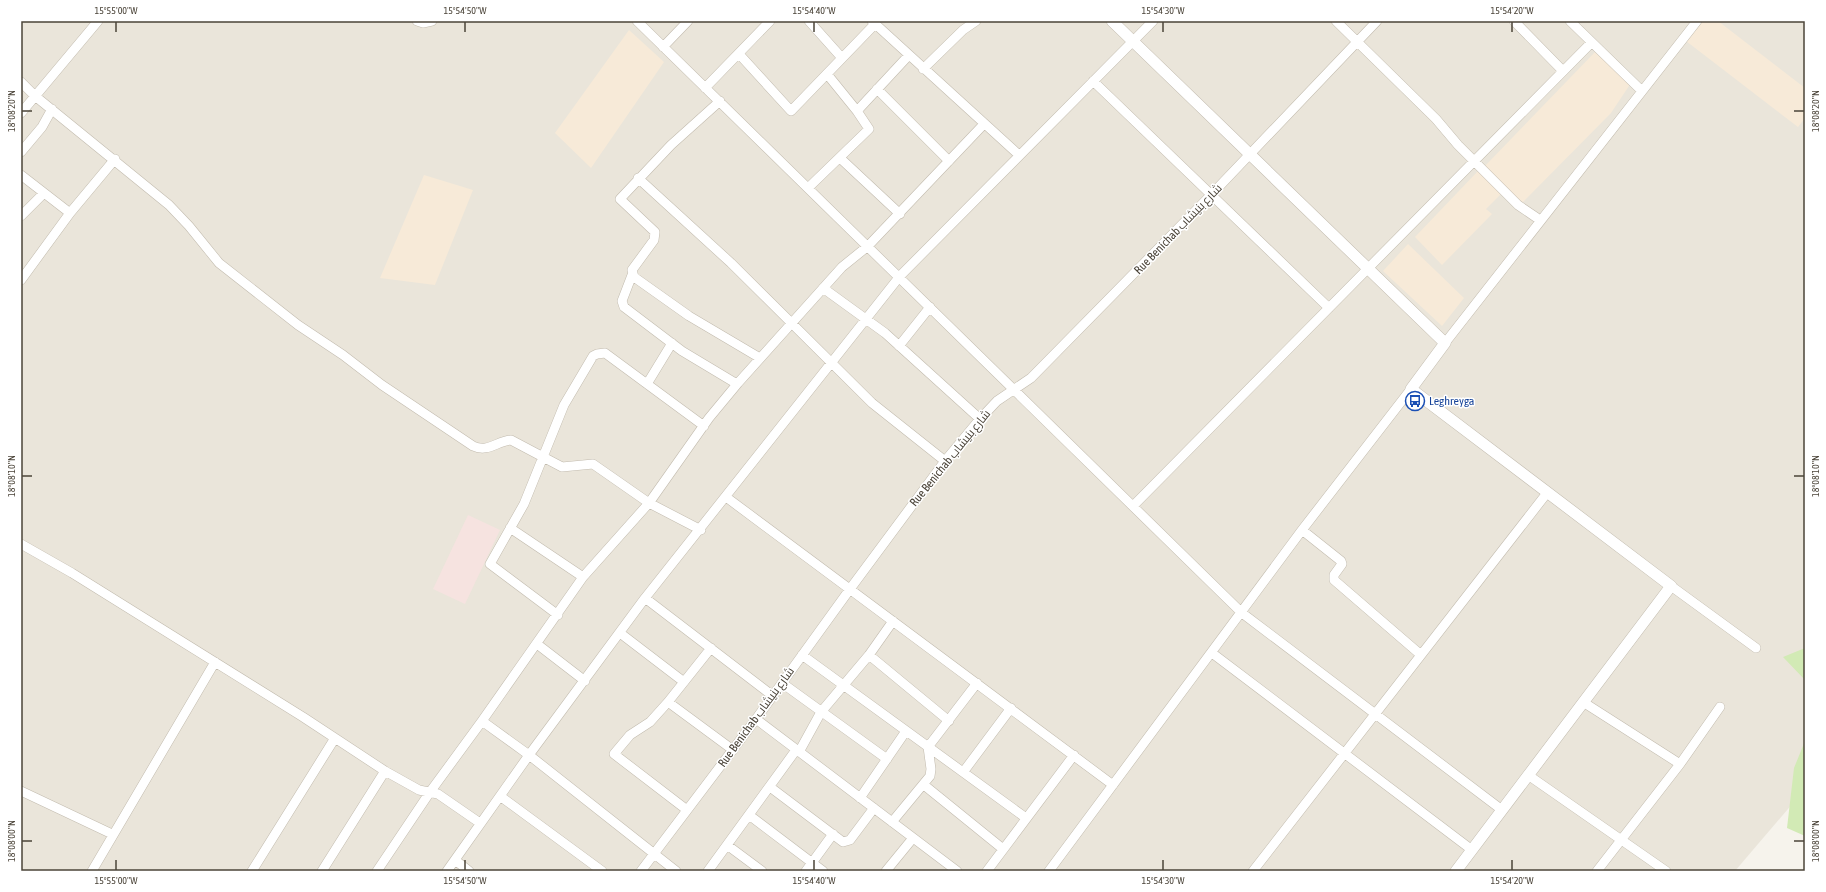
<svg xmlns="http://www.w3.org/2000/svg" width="1826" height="892" font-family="'Asap Condensed',Cairo,sans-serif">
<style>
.residential{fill:#eae5da}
.commercial{fill:#f7ead8}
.medical{fill:#f6e3e0}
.green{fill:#d2eab5}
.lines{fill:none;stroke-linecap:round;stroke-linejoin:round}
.minor-casing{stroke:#c2bbae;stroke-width:10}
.tertiary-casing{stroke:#c2bbae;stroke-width:12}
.minor{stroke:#fff;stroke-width:9}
.tertiary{stroke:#fff;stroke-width:11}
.ticks{fill:none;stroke:#4b4439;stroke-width:1.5}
.labels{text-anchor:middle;stroke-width:3;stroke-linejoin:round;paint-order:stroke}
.street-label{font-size:12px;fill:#4b4439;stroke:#fff}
.transit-label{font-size:12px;fill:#164399;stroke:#fff;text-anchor:start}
.neatline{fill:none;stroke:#4b4439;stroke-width:1.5}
.ticks-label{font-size:10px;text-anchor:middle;fill:#4b4439}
</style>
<rect width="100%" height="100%" fill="#f6f3ec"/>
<path class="residential" d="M21 21H1805V789L1735 871H21Z"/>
<path class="commercial" d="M1701 21H1718L1805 88V118L1798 127 1686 41Z
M629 30 664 62 591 168 555 133Z
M1596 51 1631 83 1611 113 1522 203 1485 166Z
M1478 171 1501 194 1486 209 1492 214 1442 265 1415 237Z
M424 175 473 190 435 285 380 278Z
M1408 244 1464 298 1442 326 1383 271Z"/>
<path class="medical" d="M468 515 500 530 465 604 433 589Z"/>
<path class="green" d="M1805 648V680L1783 657Z
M1805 741V836L1787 828 1794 768Z"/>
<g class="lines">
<g class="minor-casing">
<path id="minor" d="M417 21 423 23 432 21
M637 21 1242 613 1502 810
M809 21 842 58
M872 21 1019 155
M1336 21 1436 119 1458 145 1518 205 1540 220
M1514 21 1562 70
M1570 21 1642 91
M663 47 688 21
M739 54 791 111 875 24
M923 69 963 30 976 21
M1093 81 1329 308
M21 82 35 96 169 205 189 226 219 263 298 325 343 355 382 385 473 446C488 453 497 441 511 440L562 467 593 464 649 503 701 530
M705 88 770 21
M877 89 949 161
M720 101 671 145 620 199 655 232 654 240 632 270 634 277 689 316 760 358
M857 111 909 55
M21 113 98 21
M21 152 42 127 52 109
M840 158 900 214
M21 175 70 213
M638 178 731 263 872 403 945 461
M808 188 869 129 857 111 827 74
M21 216 44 193
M632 275 622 301 624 307 682 351 737 384
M21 280 70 213 115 159
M823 288 885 333 980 419
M1445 343 1697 21
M899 346 930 307
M647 384 672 343
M726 497 1113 785
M1133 506 1591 43
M510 528 583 577
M1302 530 1341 561 1342 564 1334 575V580L1421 655
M21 544 72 573 303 717 385 771 419 790 438 794 480 823
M1671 586 1756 648
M645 598 773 696
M558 615 490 564 524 504 564 405 593 356 597 354 605 353 704 426
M620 633 684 682
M537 644 585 681
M1212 653 1472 850
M802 655 1026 818
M869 655 949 721
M782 683 887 759
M668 702 733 750
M1583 702 1680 764
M756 719 957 871
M482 721 529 755 676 871
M799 752 821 712 869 655 893 621
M964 771 1011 708
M1528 775 1666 871
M924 785 1003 849
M770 787 843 842 850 840 874 808
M21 791 112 834
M500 796 602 871
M860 798 906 731
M687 810 614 754 630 735 650 722 668 702 711 648
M749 815 823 871
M892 822 930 776 931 769 928 747 977 683
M727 845 762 871
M455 860 469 871
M92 871 215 662
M252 871 335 738
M322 871 385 771
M377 871 430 792 482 721 583 577 649 503 709 418 738 383 842 267 868 246 984 124
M447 871 529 755 645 598 900 276 1153 21
M641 871 756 719 850 589 945 461 980 419 997 401 1031 378 1211 195 1377 21
M708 871 796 750
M806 871 833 834
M886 871 913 838
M987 871 1074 755
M1049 871 1302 530 1411 389
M1253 871 1547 493
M1597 871 1680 764 1720 707"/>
</g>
<g class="tertiary-casing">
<path id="tertiary" d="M1112 21 1445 343 1411 389 1671 586 1456 871"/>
</g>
<use href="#minor" class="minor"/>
<use href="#tertiary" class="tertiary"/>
</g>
<path class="ticks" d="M116 22V32M465 22V32M814 22V32M1163 22V32M1512 22V32M22 111H32M1794 111H1804M22 476H32M1794 476H1804M22 841H32M1794 841H1804M116 860V870M465 860V870M814 860V870M1163 860V870M1512 860V870"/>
<defs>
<g id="bus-ring" transform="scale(1)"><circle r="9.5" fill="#fff" stroke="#1a4fb4" stroke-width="1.5"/><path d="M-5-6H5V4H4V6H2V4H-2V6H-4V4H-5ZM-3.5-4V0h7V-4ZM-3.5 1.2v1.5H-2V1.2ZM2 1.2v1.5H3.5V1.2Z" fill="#1a4fb4"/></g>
</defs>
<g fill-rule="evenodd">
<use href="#bus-ring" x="1415" y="401"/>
</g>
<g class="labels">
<g class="street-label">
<text transform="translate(1178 229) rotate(-46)" y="4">Rue Benichab شارع بنيشاب</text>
<text transform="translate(950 458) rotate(-51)" y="4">Rue Benichab شارع بنيشاب</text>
<text transform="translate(756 717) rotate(-54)" y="4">Rue Benichab شارع بنيشاب</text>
</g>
<g class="transit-label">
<text x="1429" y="405">Leghreyga</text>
</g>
</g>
<rect width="1826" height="892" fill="none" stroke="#ffffff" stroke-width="44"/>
<rect x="22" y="22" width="1782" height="848" class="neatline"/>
<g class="ticks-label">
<text x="116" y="14">15°55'00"W</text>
<text x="465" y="14">15°54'50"W</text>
<text x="814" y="14">15°54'40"W</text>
<text x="1163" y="14">15°54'30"W</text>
<text x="1512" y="14">15°54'20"W</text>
<text transform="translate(11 111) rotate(-90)" y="4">18°08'20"N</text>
<text transform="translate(1815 111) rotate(-90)" y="4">18°08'20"N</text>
<text transform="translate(11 476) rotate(-90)" y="4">18°08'10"N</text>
<text transform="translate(1815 476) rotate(-90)" y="4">18°08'10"N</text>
<text transform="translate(11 841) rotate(-90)" y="4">18°08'00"N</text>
<text transform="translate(1815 841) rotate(-90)" y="4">18°08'00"N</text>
<text x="116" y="884">15°55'00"W</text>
<text x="465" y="884">15°54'50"W</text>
<text x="814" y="884">15°54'40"W</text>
<text x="1163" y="884">15°54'30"W</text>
<text x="1512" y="884">15°54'20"W</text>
</g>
</svg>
